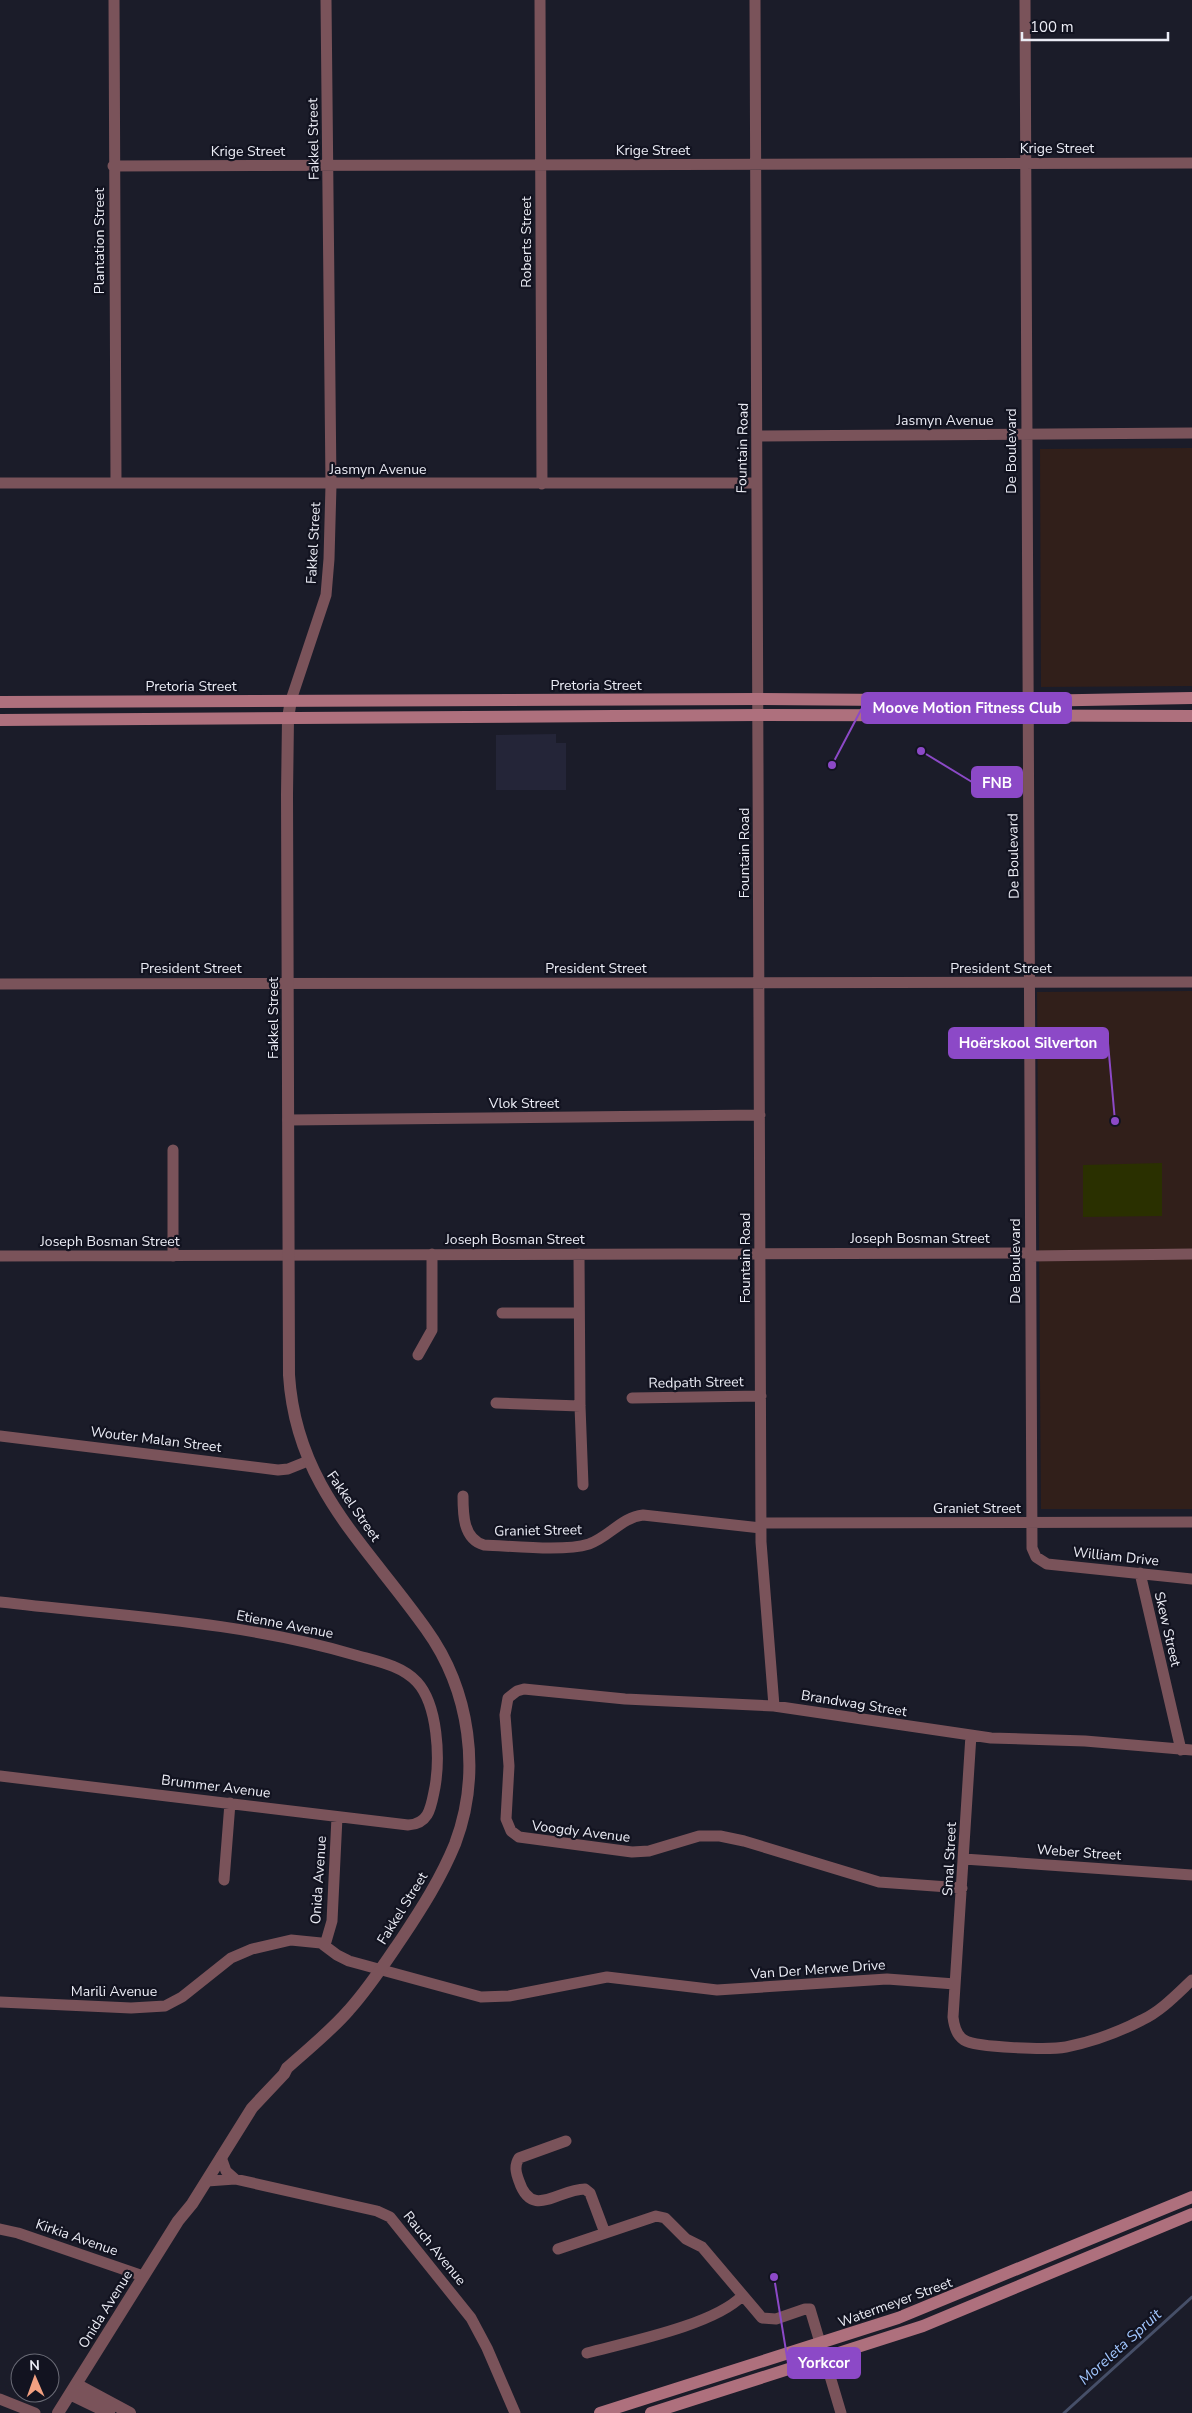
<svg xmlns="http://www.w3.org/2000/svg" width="1192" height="2413" font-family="'Nunito Sans',sans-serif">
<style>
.built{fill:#242538}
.education{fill:#311f1a}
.green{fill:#2a3000}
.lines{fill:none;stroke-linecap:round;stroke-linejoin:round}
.stream{stroke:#464f68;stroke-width:3}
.minor{stroke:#7a535a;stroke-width:11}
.tertiary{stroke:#7a535a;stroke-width:12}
.secondary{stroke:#ae707d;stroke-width:12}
.labels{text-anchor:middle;stroke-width:4.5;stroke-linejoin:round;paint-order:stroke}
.street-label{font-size:14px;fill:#ebecf5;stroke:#121320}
.water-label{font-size:15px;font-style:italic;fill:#a1c6fe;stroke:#121320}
.leader{fill:none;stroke:#8c49c7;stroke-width:2}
.callout-dot{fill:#8c49c7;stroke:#121320;stroke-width:2}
.callout{fill:#8c49c7;stroke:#8c49c7;stroke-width:2}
.callout-label{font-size:15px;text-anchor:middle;font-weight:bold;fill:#fff}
</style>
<rect width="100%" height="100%" fill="#1b1c29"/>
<path class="built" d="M556 734V743H566V790H496V735Z"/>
<path class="education" d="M1192 448V686L1041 687 1040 449Z
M1192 991V1509H1041L1037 992Z"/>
<path class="green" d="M1162 1163V1216L1083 1217V1165Z"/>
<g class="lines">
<path class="stream" d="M1064 2413 1192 2297"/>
<path class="minor" d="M114 0 116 481
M540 0 542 484
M755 0 761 1542 774 1706
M1025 0 1032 1548 1036 1557 1047 1564 1192 1579
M113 166 1192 163
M757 436 1192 433
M0 483H756
M291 700 326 595 329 559 331 485 326 0
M0 984 1192 982
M288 1120 760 1115
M579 1254 580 1406 583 1485
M0 1256 1030 1253
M173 1256V1150
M1030 1256 1192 1254
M502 1313H579
M418 1355 432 1330V1254
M632 1398 761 1396
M496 1403 580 1406
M0 1436 278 1470 288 1469 308 1461
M463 1496C463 1514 463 1539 484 1545 513 1546 563 1552 589 1544 609 1537 622 1517 643 1515L761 1528
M761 1523 1192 1522
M1140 1573 1181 1750
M0 1602C119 1616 240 1621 355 1655 376 1661 401 1665 417 1682 438 1705 440 1758 435 1787 431 1806 430 1824 408 1825L0 1776
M971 1735 953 2017C954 2026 956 2035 964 2040 977 2048 1050 2050 1066 2047 1091 2042 1119 2032 1142 2020 1161 2011 1176 1995 1192 1980
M964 1859 1192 1875
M224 1880 230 1803
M962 1888 879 1882 744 1841 720 1836H699L649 1851 632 1852 519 1837 511 1831 506 1819 509 1766 505 1715 508 1698 517 1691 524 1689 625 1699 774 1706 991 1738 1085 1741 1192 1750
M325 1945 332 1921 337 1817
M0 2002 131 2008 165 2006 182 1997 231 1958 252 1949 291 1940 321 1943 337 1955 349 1961 481 1997 509 1996 607 1977 717 1990 887 1979 955 1984
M566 2141 519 2158C514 2166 516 2173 519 2181 532 2220 558 2189 585 2189L590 2193 605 2233
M221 2157 226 2171 235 2179
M207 2181 235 2179 377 2211 390 2217 471 2318 487 2348 515 2413
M0 2229 18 2233 143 2276
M558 2249 656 2216 665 2218 686 2239 702 2247 762 2318 776 2319 805 2309H810L841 2413
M587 2353C628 2342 714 2325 742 2296
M0 2399 35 2413"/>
<path class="tertiary" d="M76 2384 130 2413
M70 2394 109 2413
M58 2413 178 2221 192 2204 252 2108 284 2074 287 2068C308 2049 331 2031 349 2010 369 1988 385 1963 402 1938 422 1908 441 1878 455 1844 482 1773 470 1690 426 1629 365 1543 296 1486 289 1375L287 795 288 718 291 700"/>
<path class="secondary" d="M0 702 758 699 1028 701 1192 698
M0 720 758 715 1192 716
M600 2413 898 2318 1192 2197
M651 2413 923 2326 1192 2214"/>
</g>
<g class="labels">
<g class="street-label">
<text transform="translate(313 139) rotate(-91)" y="5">Fakkel Street</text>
<text x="1057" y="153">Krige Street</text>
<text x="653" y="155">Krige Street</text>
<text x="248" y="156">Krige Street</text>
<text transform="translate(99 241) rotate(-90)" y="5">Plantation Street</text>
<text transform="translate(526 242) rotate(-90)" y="5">Roberts Street</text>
<text x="945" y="425">Jasmyn Avenue</text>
<text transform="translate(742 448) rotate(-89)" y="5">Fountain Road</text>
<text transform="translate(1011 451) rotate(-90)" y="5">De Boulevard</text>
<text x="378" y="474">Jasmyn Avenue</text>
<text transform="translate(313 543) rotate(-87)" y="5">Fakkel Street</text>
<text x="596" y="690">Pretoria Street</text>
<text x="191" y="691">Pretoria Street</text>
<text transform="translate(744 853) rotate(-90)" y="5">Fountain Road</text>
<text transform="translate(1013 856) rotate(-91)" y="5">De Boulevard</text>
<text x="191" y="973">President Street</text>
<text x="596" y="973">President Street</text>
<text x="1001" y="973">President Street</text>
<text transform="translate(273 1018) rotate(-90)" y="5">Fakkel Street</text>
<text x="524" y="1108">Vlok Street</text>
<text x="920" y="1243">Joseph Bosman Street</text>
<text x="515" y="1244">Joseph Bosman Street</text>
<text x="110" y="1246">Joseph Bosman Street</text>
<text transform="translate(745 1258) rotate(-90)" y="5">Fountain Road</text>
<text transform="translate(1015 1261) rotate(-90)" y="5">De Boulevard</text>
<text transform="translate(696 1382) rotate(-1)" y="5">Redpath Street</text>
<text transform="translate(156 1439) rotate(7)" y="5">Wouter Malan Street</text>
<text transform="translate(354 1506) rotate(55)" y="5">Fakkel Street</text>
<text x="977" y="1513">Graniet Street</text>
<text transform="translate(538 1530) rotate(-1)" y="5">Graniet Street</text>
<text transform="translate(1116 1556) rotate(6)" y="5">William Drive</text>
<text transform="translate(285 1624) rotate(11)" y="5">Etienne Avenue</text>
<text transform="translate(1168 1629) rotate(77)" y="5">Skew Street</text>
<text transform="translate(854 1703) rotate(9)" y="5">Brandwag Street</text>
<text transform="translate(216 1786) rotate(7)" y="5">Brummer Avenue</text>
<text transform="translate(581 1831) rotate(7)" y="5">Voogdy Avenue</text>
<text transform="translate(1079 1852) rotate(4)" y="5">Weber Street</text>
<text transform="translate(949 1859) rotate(-87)" y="5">Smal Street</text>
<text transform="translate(318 1880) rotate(-86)" y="5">Onida Avenue</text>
<text transform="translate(402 1908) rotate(-58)" y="5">Fakkel Street</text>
<text transform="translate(818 1969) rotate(-4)" y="5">Van Der Merwe Drive</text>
<text x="114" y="1996">Marili Avenue</text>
<text transform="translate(77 2237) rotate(19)" y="5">Kirkia Avenue</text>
<text transform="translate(435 2248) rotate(51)" y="5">Rauch Avenue</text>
<text transform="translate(895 2302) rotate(-20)" y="5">Watermeyer Street</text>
<text transform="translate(105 2309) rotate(-58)" y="5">Onida Avenue</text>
</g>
<g class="water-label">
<text transform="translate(1120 2347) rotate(-42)" y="5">Moreleta Spruit</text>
</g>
</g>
<path class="leader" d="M832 765L862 708M921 751L972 782M1115 1121L1108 1043M774 2277L788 2363"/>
<g class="callout-dot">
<circle cx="832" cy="765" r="5"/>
<circle cx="921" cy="751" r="5"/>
<circle cx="1115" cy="1121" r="5"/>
<circle cx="774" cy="2277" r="5"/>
</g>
<g class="callout">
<rect x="862" y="693" width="209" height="30" rx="5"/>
<rect x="972" y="767" width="50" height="30" rx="5"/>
<rect x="949" y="1028" width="159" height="30" rx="5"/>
<rect x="788" y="2348" width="72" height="30" rx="5"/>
</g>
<g class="callout-label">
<text x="967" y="713">Moove Motion Fitness Club</text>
<text x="997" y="788">FNB</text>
<text x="1028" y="1048">Hoërskool Silverton</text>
<text x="824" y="2368">Yorkcor</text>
</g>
<g transform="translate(35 2378) rotate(358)"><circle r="24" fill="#121320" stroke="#696a75"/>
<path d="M0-4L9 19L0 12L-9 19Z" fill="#f2a081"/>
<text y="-8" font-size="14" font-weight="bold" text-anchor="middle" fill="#ebecf5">N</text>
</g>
<path d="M1022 32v8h146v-8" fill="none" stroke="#ebecf5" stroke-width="2.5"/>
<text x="1030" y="32" font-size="15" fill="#ebecf5" stroke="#121320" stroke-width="4" paint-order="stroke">100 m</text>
</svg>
